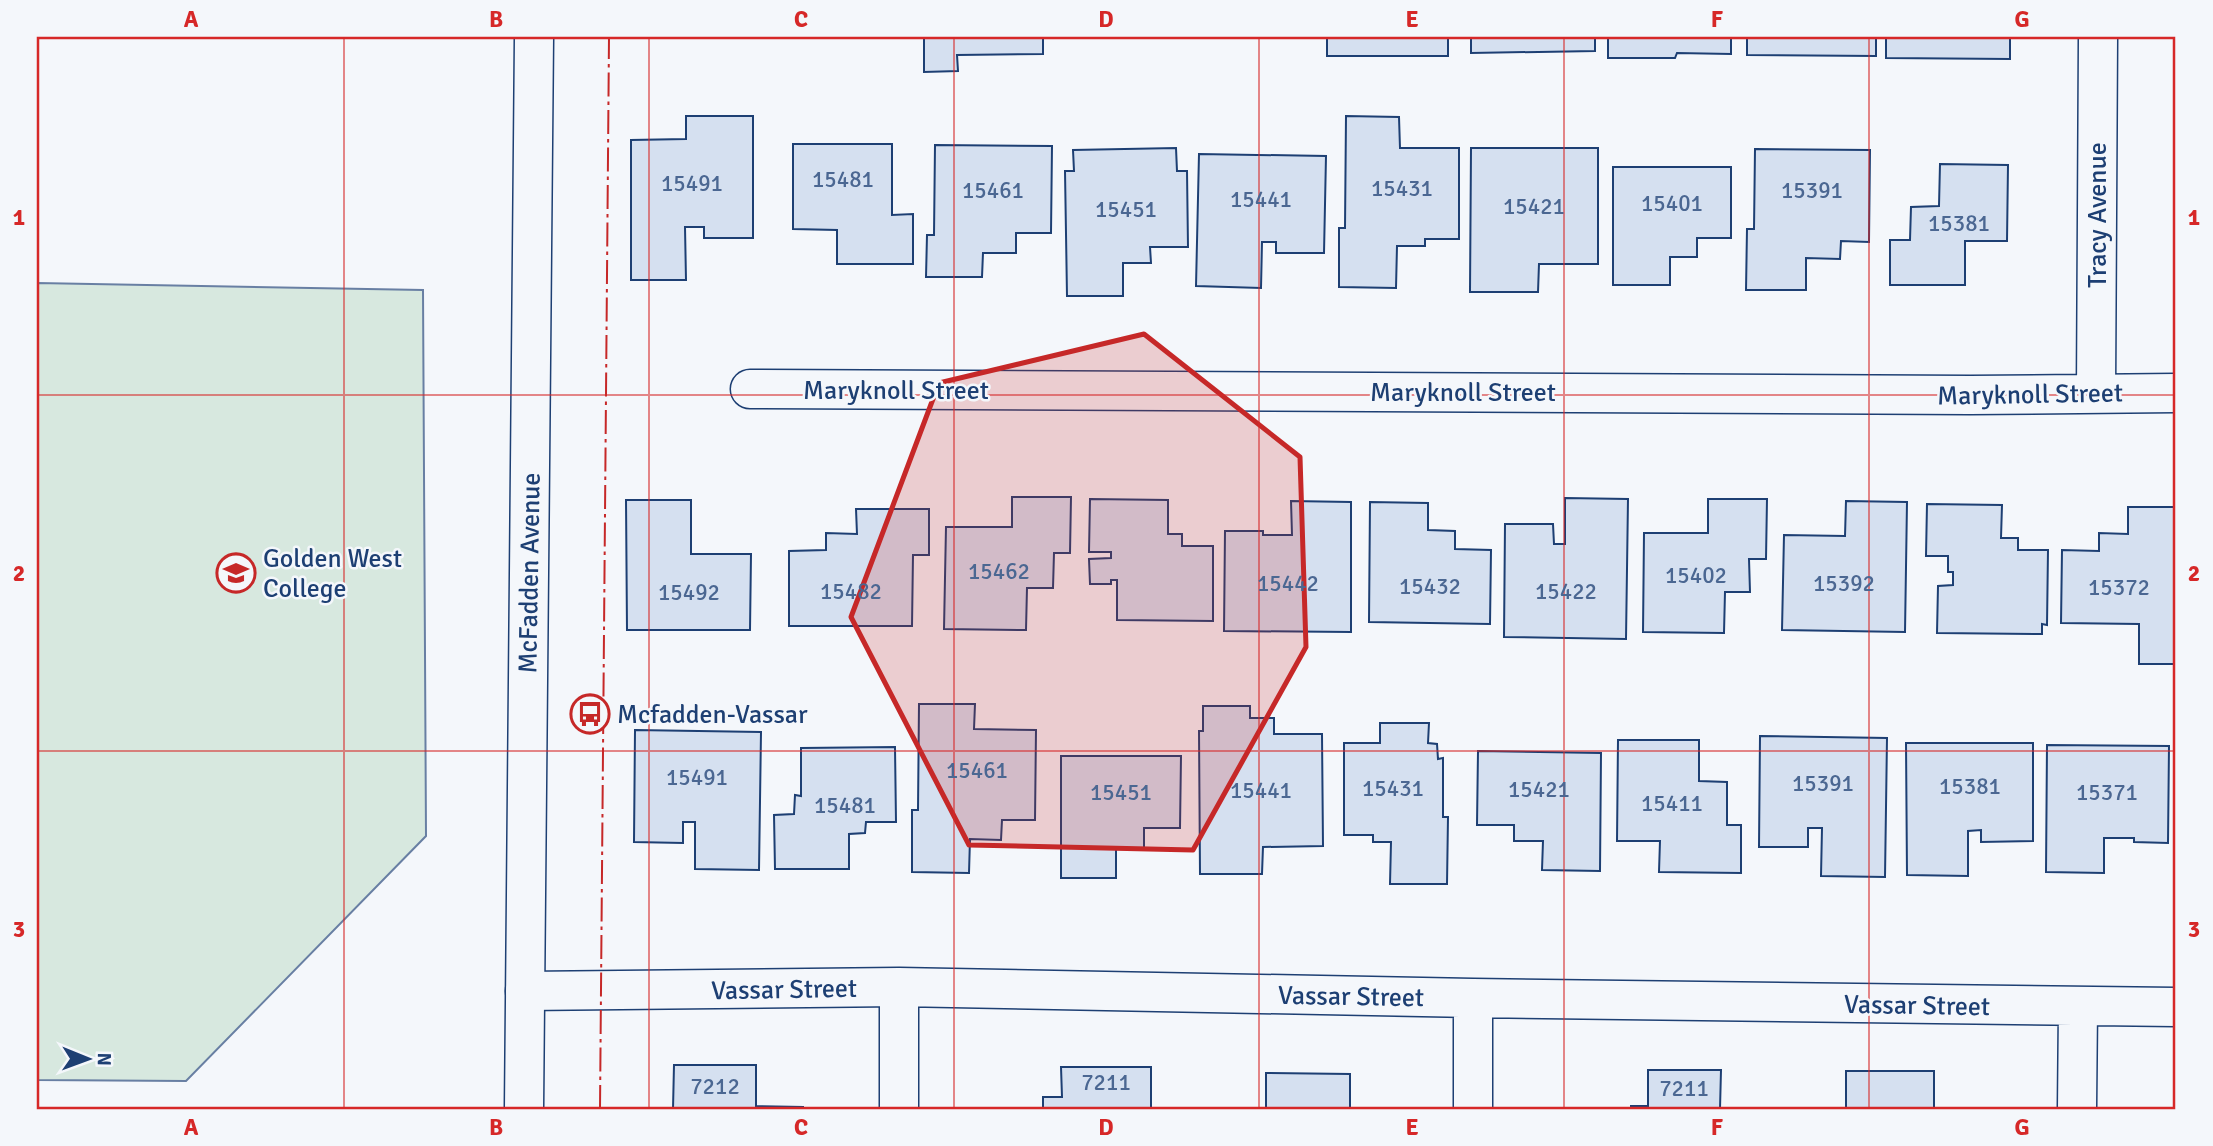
<svg xmlns="http://www.w3.org/2000/svg" width="2213" height="1146" font-family="Signika,sans-serif">
<style>
.green{fill:#d7e8df;stroke:#687fa3;stroke-width:2}
.building{fill:#d5e0f0;stroke:#1d3f73;stroke-width:2}
.lines{fill:none;stroke-linecap:round;stroke-linejoin:round}
.street-casing{stroke:#1d3f73;stroke-width:41}
.secondary-casing{stroke:#1d3f73;stroke-width:41}
.street{stroke:#f4f7fb;stroke-width:38}
.secondary{stroke:#f4f7fb;stroke-width:38}
.power{stroke:#c62828;stroke-width:2;stroke-dasharray:24 5 3.5 5;stroke-linecap:butt}
.marked{fill:#c62828;fill-opacity:0.2;stroke:#c62828;stroke-width:5;stroke-linejoin:round}
.grid{fill:none;stroke:#d62828;stroke-width:2;stroke-opacity:0.55}
.labels{text-anchor:middle;stroke-width:5;stroke-linejoin:round;paint-order:stroke}
.number-label{font-size:23px;fill:#4b6792}
.street-label{font-size:26px;fill:#1d3f73;stroke:#f4f7fb}
.poi-label{font-size:26px;fill:#1d3f73;stroke:#f4f7fb;text-anchor:start}
.neatline{fill:none;stroke:#d62828;stroke-width:2.5}
.grid-label{font-size:23px;text-anchor:middle;font-weight:bold;fill:#d62828}
</style>
<rect width="100%" height="100%" fill="#f4f7fb"/>
<path class="green" d="M37 283 423 290 426 836 186 1081 37 1080Z"/>
<path class="building" d="M924 37H1043V54L957 55 958 71 924 72Z
M1327 37H1448V56H1327Z
M1471 37H1595V51L1471 53Z
M1608 37H1731V54L1677 53 1675 58H1608Z
M1747 37H1876V56L1747 55Z
M1886 37H2010V59L1886 58Z
M686 116H753V238H704V227H685L686 280H631V140L686 139Z
M1346 116 1399 117 1400 148H1459V239H1425V246H1397L1396 288 1339 287V228H1345Z
M793 144H892V215L913 214V264H837V230L793 229Z
M935 145 1052 146 1051 233H1016V253H983L982 277H926L927 235H934Z
M1176 148 1177 171H1187L1188 247H1150L1151 263H1123V296H1067L1065 171H1074L1073 150Z
M1471 148H1598V264H1539L1538 292H1470Z
M1755 149 1870 150 1869 242 1841 241 1840 259 1806 258V290H1746L1747 229H1754Z
M1199 154 1326 156 1324 253H1276V242H1262L1261 288 1196 286Z
M1940 164 2008 165 2007 241H1965V285H1890V240H1910L1911 207 1939 206Z
M1613 167H1731V238H1697V257H1670V285H1613Z
M1012 497H1071L1070 553H1054L1053 588H1027L1026 630 944 629 946 527H1012Z
M1565 498 1628 499 1626 639 1504 637 1505 524H1553L1554 544H1565Z
M1090 499 1168 500V534H1182V546H1213V621L1117 620V580H1111V584H1090L1089 559 1111 558V552H1089Z
M1708 499H1767L1766 559H1749L1750 592H1725L1724 633 1643 632 1644 533H1708Z
M626 500H691V554H751L750 630H627Z
M1291 501 1351 502V632L1224 631 1225 531H1263V535H1292Z
M1846 501 1907 502 1905 632 1782 630 1784 535 1845 536Z
M1370 502 1428 503V530L1455 531V549L1491 550 1490 624 1369 622Z
M1927 504 2002 505 2001 538H2018V550H2048L2047 625 2042 624V634L1937 633 1938 586 1953 585V572H1948V556H1926Z
M2128 507H2176V664H2139V624L2061 623 2062 550 2099 551V533L2128 534Z
M856 509H929V555H913L912 626H789V551L826 550V533L857 534Z
M919 704H975L974 729 1036 730 1035 820H1002L1001 840 970 839 969 873 912 872V810H918Z
M1203 706H1250V718H1274V734H1322L1323 846 1263 847 1262 874H1200L1199 731H1203Z
M1380 723H1429L1428 743 1437 744 1438 759 1443 758V817H1448L1447 884H1390L1391 842H1373V835H1344V743H1380Z
M635 730 761 732 759 870 695 869V822H683V843L634 842Z
M1760 736 1887 738 1885 877 1821 876 1822 828H1808V847H1759Z
M1618 740H1699V781L1727 782V825H1741V873L1659 872 1660 841H1617Z
M1906 743H2033V841L1981 842V830L1968 831V876L1907 875Z
M2047 745 2169 746 2168 843 2134 842V838H2104V873L2046 872Z
M895 747 896 822H866L865 833 849 834V869H775L774 815 794 814 795 795 801 796V748Z
M1478 751 1601 753 1600 871 1542 870 1543 841H1514V825H1477Z
M1061 756H1181L1180 828H1144V848H1116V878H1061Z
M674 1065H756V1106L803 1107V1109H673Z
M1061 1067H1151V1109H1043V1097H1062Z
M1648 1070H1721L1720 1109H1631V1106H1648Z
M1846 1071H1934V1109H1846Z
M1266 1073 1350 1074V1109H1266Z"/>
<g class="lines">
<g class="street-casing">
<path id="street" d="M750 389 1970 395 2176 393
M2096 392 2098 37
M525 991 899 987 1473 998 2176 1007
M1473 998V1109
M899 1109V987
M2077 1109 2078 1007"/>
</g>
<g class="secondary-casing">
<path id="secondary" d="M524 1109 534 37"/>
</g>
<use href="#street" class="street"/>
<use href="#secondary" class="secondary"/>
<path class="power" d="M600 1109 609 37"/>
</g>
<path class="marked" d="M1144 334 1300 457 1306 647 1193 850 969 845 851 617 939 383Z"/>
<path class="grid" d="M344 37V1109M649 37V1109M954 37V1109M1259 37V1109M1564 37V1109M1869 37V1109M37 395H2176M37 751H2176"/>
<defs>
<g id="university-ring" transform="scale(2.0125)"><circle r="9.5" fill="#f4f7fb" stroke="#c62828" stroke-width="1.5"/><path d="M0-5L7-2L0 1L-7-2ZM-4 1L0 2.5L4 1V4Q0 6-4 4Z" fill="#c62828"/></g>
<g id="bus-ring" transform="scale(2.0125)"><circle r="9.5" fill="#f4f7fb" stroke="#c62828" stroke-width="1.5"/><path d="M-5-6H5V4H4V6H2V4H-2V6H-4V4H-5ZM-3.5-4V0h7V-4ZM-3.5 1.2v1.5H-2V1.2ZM2 1.2v1.5H3.5V1.2Z" fill="#c62828"/></g>
</defs>
<g fill-rule="evenodd">
<use href="#university-ring" x="236" y="573"/>
<use href="#bus-ring" x="590" y="714"/>
</g>
<g class="labels">
<g class="number-label">
<text x="843" y="187">15481</text>
<text x="692" y="191">15491</text>
<text x="1402" y="196">15431</text>
<text x="993" y="198">15461</text>
<text x="1812" y="198">15391</text>
<text x="1261" y="207">15441</text>
<text x="1672" y="211">15401</text>
<text x="1534" y="214">15421</text>
<text x="1126" y="217">15451</text>
<text x="1959" y="231">15381</text>
<text x="999" y="579">15462</text>
<text x="1696" y="583">15402</text>
<text x="1288" y="591">15442</text>
<text x="1844" y="591">15392</text>
<text x="1430" y="594">15432</text>
<text x="2119" y="595">15372</text>
<text x="851" y="599">15482</text>
<text x="1566" y="599">15422</text>
<text x="689" y="600">15492</text>
<text x="977" y="778">15461</text>
<text x="697" y="785">15491</text>
<text x="1823" y="791">15391</text>
<text x="1970" y="794">15381</text>
<text x="1393" y="796">15431</text>
<text x="1539" y="797">15421</text>
<text x="1261" y="798">15441</text>
<text x="1121" y="800">15451</text>
<text x="2107" y="800">15371</text>
<text x="1672" y="811">15411</text>
<text x="845" y="813">15481</text>
<text x="1106" y="1090">7211</text>
<text x="715" y="1094">7212</text>
<text x="1684" y="1096">7211</text>
</g>
<g class="street-label">
<text transform="translate(2097 215) rotate(-90)" y="9">Tracy Avenue</text>
<text x="896" y="399">Maryknoll Street</text>
<text x="1463" y="401">Maryknoll Street</text>
<text transform="translate(2030 394) rotate(-1)" y="9">Maryknoll Street</text>
<text transform="translate(529 573) rotate(-89)" y="9">McFadden Avenue</text>
<text transform="translate(784 989) rotate(-1)" y="9">Vassar Street</text>
<text transform="translate(1351 996) rotate(1)" y="9">Vassar Street</text>
<text transform="translate(1917 1005) rotate(1)" y="9">Vassar Street</text>
</g>
<g class="poi-label">
<text x="263" y="567">Golden West<tspan x="263" dy="30">College</tspan></text>
<text x="617" y="723">Mcfadden-Vassar</text>
</g>
</g>
<rect width="2213" height="1146" fill="none" stroke="#f4f7fb" stroke-width="77"/>
<g transform="translate(88 1059) rotate(91)" stroke="#f4f7fb" stroke-width="5" paint-order="stroke">
<path d="M0-5L12 26L0 18L-12 26Z" fill="#1d3f73"/>
<text y="-10" font-size="19" font-weight="bold" text-anchor="middle" fill="#1d3f73">N</text>
</g>
<rect x="38" y="38" width="2136" height="1070" class="neatline"/>
<g class="grid-label">
<text x="191" y="27">A</text>
<text x="496" y="27">B</text>
<text x="801" y="27">C</text>
<text x="1106" y="27">D</text>
<text x="1412" y="27">E</text>
<text x="1717" y="27">F</text>
<text x="2022" y="27">G</text>
<text x="19" y="225">1</text>
<text x="2194" y="225">1</text>
<text x="19" y="581">2</text>
<text x="2194" y="581">2</text>
<text x="19" y="937">3</text>
<text x="2194" y="937">3</text>
<text x="191" y="1135">A</text>
<text x="496" y="1135">B</text>
<text x="801" y="1135">C</text>
<text x="1106" y="1135">D</text>
<text x="1412" y="1135">E</text>
<text x="1717" y="1135">F</text>
<text x="2022" y="1135">G</text>
</g>
</svg>
